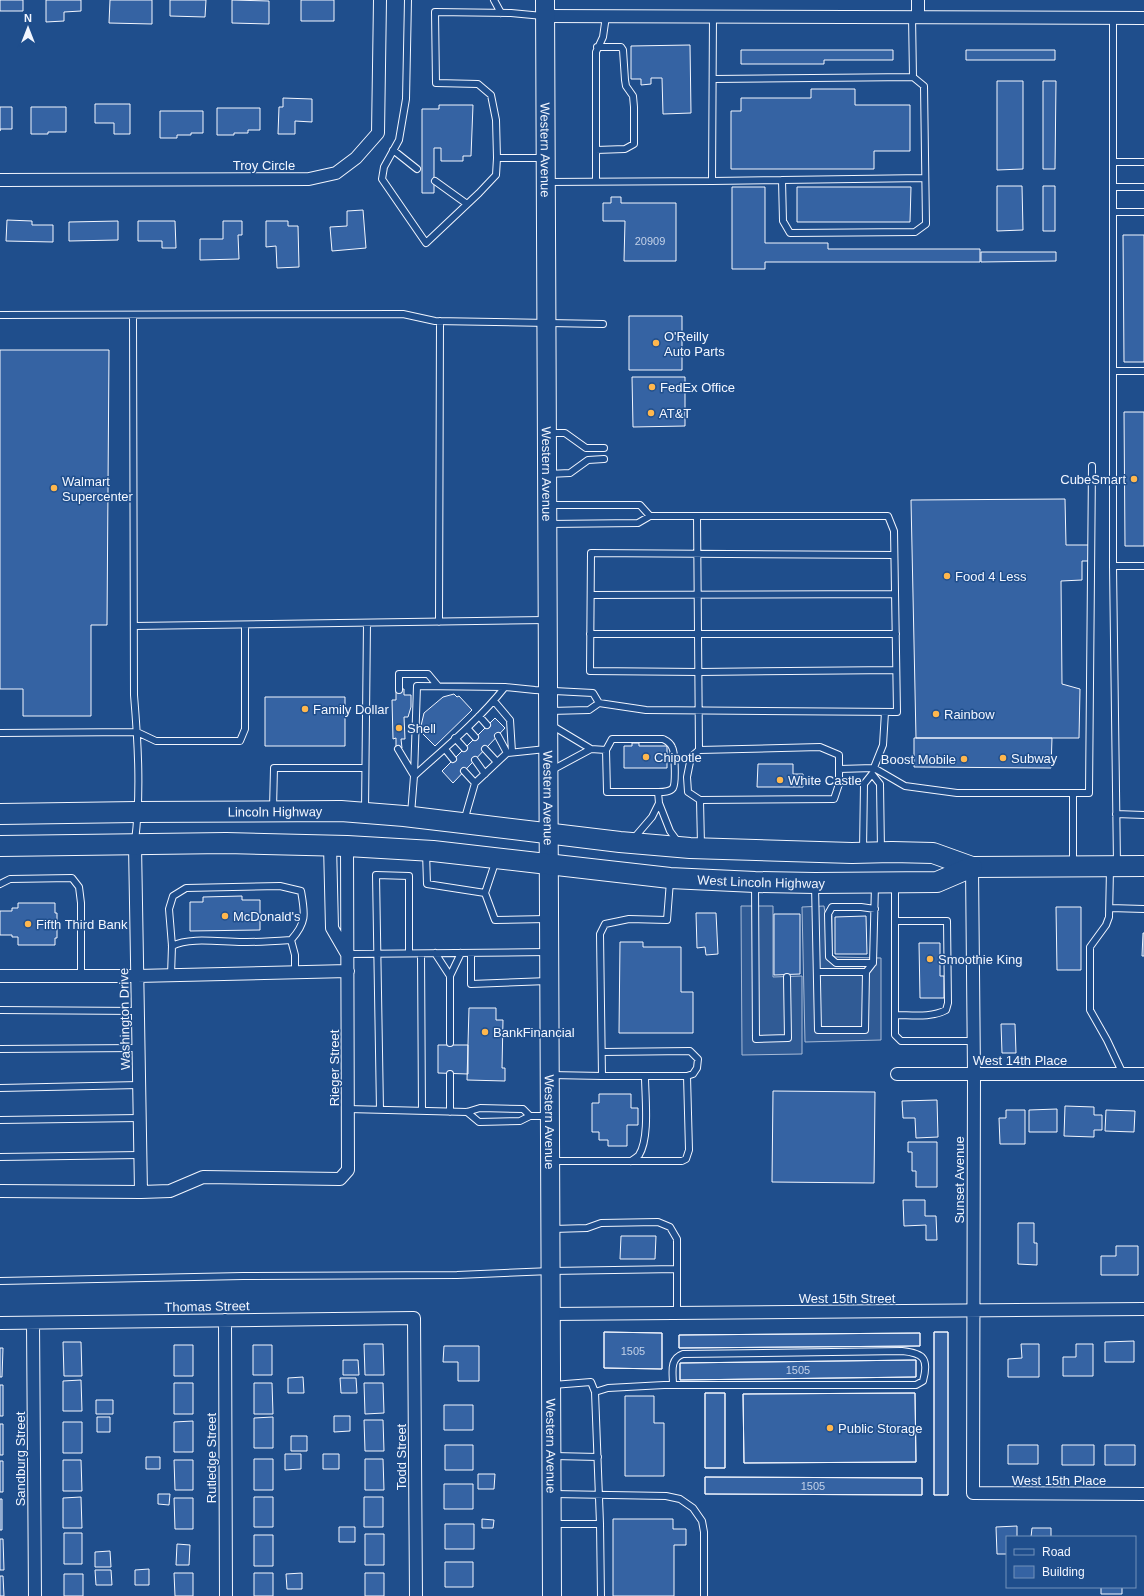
<svg xmlns="http://www.w3.org/2000/svg" width="1144" height="1596" font-family="Helvetica,sans-serif">
<style>
.parking{fill:#305b95;stroke:#a8bbd7}
.building{fill:#3563a3;stroke:#f2f6ff}
.lines{fill:none;stroke-linecap:round;stroke-linejoin:round}
.service-casing{stroke:#f2f6ff;stroke-width:8}
.minor-casing{stroke:#f2f6ff;stroke-width:14}
.secondary-casing{stroke:#f2f6ff;stroke-width:20}
.primary-casing{stroke:#f2f6ff;stroke-width:22}
.service{stroke:#1f4e8c;stroke-width:6}
.minor{stroke:#1f4e8c;stroke-width:12}
.secondary{stroke:#1f4e8c;stroke-width:18}
.primary{stroke:#1f4e8c;stroke-width:20}
.poi-dot{fill:#ffb74d;stroke:#1f4e8c;stroke-width:1.5}
.labels{text-anchor:middle;stroke-width:3;stroke-linejoin:round;paint-order:stroke}
.number-label{font-size:11px;fill:#c3d1e8}
.street-label{font-size:13px;fill:#f2f6ff;stroke:#1f4e8c}
.poi-label{font-size:13px;fill:#f2f6ff;stroke:#1f4e8c;text-anchor:start}
</style>
<rect width="100%" height="100%" fill="#1f4e8c"/>
<path class="parking" d="M741 906H773V977L802 976V1054L742 1055Z
M824 906 825 913 832 915V954L835 957 881 958V1040L805 1042 802 907Z"/>
<path class="building" d="M0 0H23V11H0Z
M46 0H81V11L64 12V21L46 22Z
M110 0H152V24L109 23Z
M170 0H206L205 17 170 16Z
M232 0 269 1V24L232 23Z
M301 0H334V21H301Z
M690 45 691 113 663 114 662 78H651V84L641 85V79H631V46Z
M741 50H893V60H824V64H741Z
M966 50H1055V60H966Z
M997 81H1023V169L997 170Z
M1043 81H1056L1055 169H1043Z
M811 89H855V105H910V151H874V169H731V111H741V98H811Z
M283 98 312 99V122L295 121V134H278L279 107H283Z
M95 104H130V134H114V123H95Z
M439 105H473L471 156H463V161H441V148H434V193H422V109H439Z
M0 107H12V129H0V131Z
M31 107H66V132H48V134H31Z
M217 108H260V130H248V133H234V135H217Z
M160 111H203V133H191V135H177V138H160Z
M997 186H1022L1023 230 997 231Z
M1043 186H1055V231H1043Z
M732 187H765V243H828V249H980V262H765V269H732Z
M797 187H911L910 222H797Z
M611 197H621V203H676V261H624L625 221H603V203H611Z
M363 210 366 248 332 251 330 227 347 226V211Z
M7 220 32 221V225H53V242L6 241Z
M118 221V240L69 241V222Z
M138 221H175L176 248H162V241H138Z
M223 221H242V235H238L239 259 200 260V239H223Z
M266 221H288V226H298L299 267 277 268 276 246 266 247Z
M1123 235H1144V362H1124Z
M981 252H1056V261L981 262Z
M629 316H682V370H629Z
M0 350H109L107 625H91V716H23V689H0Z
M632 377H685V426L633 427Z
M1124 412H1144V546H1125Z
M1065 499 1066 545H1090V561H1082V580L1061 581 1062 684 1080 689 1079 738H916L911 500Z
M396 689H404V695H411V707L408 717H404L405 739H401L402 748 396 747V738L393 739 392 700H396Z
M454 694 457 697 459 696 472 710 435 746 421 732 423 729 421 726 424 713 443 697Z
M265 697H345V746H265Z
M495 718 505 728 453 783 442 771Z
M914 738H1052L1051 768 914 767Z
M632 743H639V746H667V768H624V746H632Z
M758 764H793V774H803V787H757Z
M242 896V900H260V930L190 931V902H203V897Z
M18 903H55V913H57V938H55V945H18V937H12V935H0V911H12V908H18Z
M1056 907H1081V970H1057Z
M696 913H716L718 954 706 955 705 947 697 948Z
M774 914H800V974L774 975Z
M866 916 867 954H835V917Z
M1143 933H1144V956H1142Z
M620 942H643V947H681V992H693V1033H619Z
M919 943H940V976H944V998H920Z
M469 1008H496V1020H503L502 1068H505V1081L467 1080Z
M1001 1024H1015L1016 1053H1002Z
M438 1045H468V1074L438 1073Z
M773 1091 875 1092 874 1183 772 1182Z
M599 1094H631V1108H638V1125H627V1146H608V1140H599V1132H592V1103H599Z
M937 1100 938 1137 916 1138 915 1118H903L902 1101Z
M1065 1106 1094 1107V1115H1102V1130H1094V1137L1064 1136Z
M1057 1109V1132H1029V1110Z
M1006 1110H1025V1144H1000L999 1118H1006Z
M1106 1110 1135 1111 1134 1132 1105 1131Z
M908 1142H937V1187H916V1171H912V1152H908Z
M903 1200H925V1216H936L937 1240H926V1225L904 1226Z
M1018 1223H1034V1243H1037V1265L1018 1264Z
M621 1236H656L655 1259H620Z
M1116 1246H1138V1275H1101V1256H1116Z
M604 1332 662 1333V1369L604 1368Z
M604 1332 662 1333V1369L604 1368Z
M934 1332H948V1495H934Z
M934 1332H948V1495H934Z
M920 1333V1346L679 1348V1335Z
M920 1333V1346L679 1348V1335Z
M1134 1341V1362H1105V1342Z
M63 1342H81L82 1376H64Z
M364 1344H383L384 1375H365Z
M1021 1344H1039V1377H1008V1359L1022 1358Z
M1076 1344H1093V1376H1063V1357H1076Z
M174 1345H193V1376H174Z
M253 1345H272V1375H253Z
M444 1346H479V1381H458V1362H443Z
M0 1348H3L2 1377H0Z
M343 1360H358L359 1375H343Z
M916 1360V1377L680 1380V1363Z
M916 1360V1377L680 1380V1363Z
M303 1377 304 1393H288V1378Z
M340 1378H356L357 1393H341Z
M81 1380 82 1411H63V1381Z
M174 1383H193V1414H174Z
M254 1383H272L273 1414H254Z
M364 1383H383L384 1413 365 1414Z
M0 1385H3V1416H0Z
M705 1393H725V1468H705Z
M705 1393H725V1468H705Z
M915 1393 916 1462 744 1463 743 1394Z
M915 1393 916 1462 744 1463 743 1394Z
M625 1396H654V1423H664V1476H625Z
M96 1400H113V1414H96Z
M444 1405H473V1430H444Z
M334 1416H350V1431L334 1432Z
M97 1417H110V1432H97Z
M273 1417V1448H254V1418Z
M364 1420H383L384 1451H365Z
M193 1421V1452H174V1422Z
M63 1422H82V1453H63Z
M0 1424H3V1455H0Z
M291 1436H307V1451H291Z
M445 1445H473V1470H445Z
M1008 1445H1038V1464H1008Z
M1062 1445H1094V1465H1062Z
M1105 1445H1135V1465H1105Z
M285 1454H301V1469L285 1470Z
M323 1454H339V1469H323Z
M146 1457H160V1469H146Z
M254 1459H273V1490H254Z
M365 1459H383L384 1490H365Z
M63 1460H81L82 1491H63Z
M174 1460H193V1490H175Z
M0 1461H3V1492H0Z
M478 1474H495L494 1489H478Z
M705 1477 922 1478V1495L705 1494Z
M705 1477 922 1478V1495L705 1494Z
M444 1484H473V1509H444Z
M158 1494H170L169 1505 158 1504Z
M81 1497 82 1528H63V1498Z
M254 1497H273V1527H254Z
M364 1497H383V1527H364Z
M174 1498H193V1529H175Z
M0 1499H2V1530H0Z
M482 1519 494 1520 493 1528H482Z
M613 1519H673V1529H686V1545H674V1596H613Z
M445 1524H474V1549H445Z
M1017 1526V1537H1007V1554H997L996 1527Z
M339 1527H355V1542H339Z
M1032 1528H1051V1537H1031Z
M64 1533H82V1564H64Z
M365 1534H384V1565H365Z
M254 1535H273V1566H254Z
M0 1539H3L4 1570H0Z
M177 1544 190 1545 189 1565H176Z
M110 1551 111 1567H95V1552Z
M445 1562H473V1587H445Z
M149 1569V1585H135V1570Z
M95 1570H111L112 1585H96Z
M174 1573H193V1596H175Z
M254 1573H273V1596H254Z
M302 1573V1589H287L286 1574Z
M365 1573H384V1596H365Z
M64 1574H83V1596H64Z
M0 1576H3L4 1596H0Z
M1101 1587H1122V1594H1101Z"/>
<g class="lines">
<g class="service-casing">
<path id="service" d="M408 0 406 99 399 140 384 167 382 179 426 243 479 193 496 175 497 158 496 120 491 95 478 84 436 83 435 12 511 13 543 16
M494 0 501 13
M1113 18V566H1144
M913 77 924 86 926 224 915 232 790 233 783 221 782 180 925 178
M713 79 913 77 912 16
M393 150 417 169
M596 150 625 149 634 144V107L633 96 626 86 625 80 623 50 621 47H597
M497 158H544
M1113 162H1144
M435 181 467 204
M596 181V52L603 37 606 16
M712 181 782 180
M547 182 712 181 713 16
M1113 187H1144
M1113 212H1144
M0 315 403 314 435 321 603 324
M133 315 134 695C138 743 141 793 135 841
M1113 371H1144
M549 433H565L586 448H604
M548 474 570 473 588 460 604 459
M549 505H640L650 516
M697 516 699 750
M549 524 638 523 650 516H888L894 531 897 712 646 710 599 703
M894 555 591 553 590 671 699 672 896 670
M1113 566 1117 864
M591 595 895 594
M439 622 440 321
M134 626 546 620
M590 634H896
M399 690V674H428L438 686
M494 701 510 720 512 752
M479 716 487 725
M551 725 591 749 552 770
M467 728 475 737
M0 733 137 732 156 741H240L245 729V625
M498 736 507 753
M455 738 464 748
M820 747 839 755V784L834 799 700 800 688 792 687 777 691 757 699 750Z
M398 749 413 774
M445 749 453 759
M485 749 497 762
M591 749 606 750 607 792H658
M606 750 612 739H663C667 741 670 742 672 747 675 752 676 783 673 788 670 792 664 792 658 792L659 803
M475 760 485 774
M839 769 874 768 905 786 957 793H1089L1092 466
M873 770 883 745 885 712
M464 771 475 783
M414 776 417 686 505 687
M1073 793V863
M700 800 701 845
M273 809 274 768H365
M365 810 367 623
M411 814 414 776C445 748 479 720 505 687L535 690 593 693 599 703 589 710 550 711
M1116 814 1144 815
M464 821 475 783 507 753 546 749
M634 838 652 817 659 803 670 831 678 842
M863 850 864 784 872 774 880 784 881 851
M426 852 427 884 485 893 495 920 547 919
M1110 869 1109 917 1106 925 1090 947V1010L1107 1040 1123 1074
M0 884 10 879 72 878 79 887 81 903V976
M755 884 756 1039 788 1038 787 977
M815 885 818 1030H865L866 972 873 963 875 885
M895 885V1035L901 1041H973
M485 893 496 860
M1110 908 1144 909
M895 921H947L948 1003 946 1010C931 1018 912 1015 895 1015
M291 940 295 955V972
M435 953 450 976
M471 953V984L548 981
M347 954 548 952
M421 954 422 1111
M873 963H836L829 957 828 914 832 907H861L875 909
M817 972H866
M171 975 172 946 169 909 173 896 186 888 280 886 301 891C305 914 307 922 291 940 276 941 261 942 247 942 225 943 191 936 172 946
M0 1010 138 1011
M450 1043V976L461 953
M0 1049 138 1048
M602 1052 690 1051 698 1059 697 1068 693 1074 687 1076H602
M450 1074V1112
M551 1075 602 1076 600 934 605 924 629 919 667 920 670 881
M0 1088 139 1085
M348 1109 467 1112 480 1108 523 1109 530 1116 520 1121 479 1122 467 1112
M380 1110 376 875 409 876V953
M530 1116H549
M0 1120 139 1118
M0 1157 140 1155
M552 1161H682L686 1159 689 1150 687 1076
M631 1161C634 1159 637 1157 639 1155 650 1138 645 1096 645 1076
M553 1229 587 1228 601 1223 658 1222 670 1227 677 1239V1313
M0 1281 243 1276 457 1275 551 1271 677 1269
M553 1385 591 1382 595 1392 600 1524
M595 1392 608 1388 664 1385H916L923 1381C929 1359 924 1353 902 1351L683 1354C669 1359 673 1373 673 1385
M554 1456 598 1457
M554 1494 666 1496 680 1499 693 1508 702 1521 704 1532V1596
M554 1524H600L601 1596"/>
</g>
<g class="minor-casing">
<path id="minor" d="M918 0V16
M545 16 1144 18
M0 180 309 179 336 173 356 158 378 133 380 0
M135 845 141 1192
M330 845 332 928 347 954
M972 867 974 1074 973 1493 1144 1494
M0 976H137L348 971
M897 1074H1144
M0 1191 141 1192 170 1191 203 1177 340 1179 348 1170 347 846
M551 1314 1144 1309
M225 1320 226 1596
M0 1323 414 1318 416 1596
M33 1323 35 1596"/>
</g>
<g class="secondary-casing">
<g id="secondary">
<path id="s1" d="M545 0 552 1596"/>
</g>
</g>
<g class="primary-casing">
<g id="primary">
<path id="s2" d="M0 814 136 812 341 811 404 816 620 842 690 848 852 853 892 852 933 853 972 867 1144 866"/>
<path id="s3" d="M0 846 226 843 347 846 433 851 670 878 755 882 815 883 937 882 972 867"/>
</g>
</g>
<use href="#service" class="service"/>
<use href="#minor" class="minor"/>
<use href="#secondary" class="secondary"/>
<use href="#primary" class="primary"/>
</g>
<g class="poi-dot">
<circle cx="656" cy="343" r="4"/>
<circle cx="652" cy="387" r="4"/>
<circle cx="651" cy="413" r="4"/>
<circle cx="1134" cy="479" r="4"/>
<circle cx="54" cy="488" r="4"/>
<circle cx="947" cy="576" r="4"/>
<circle cx="305" cy="709" r="4"/>
<circle cx="936" cy="714" r="4"/>
<circle cx="399" cy="728" r="4"/>
<circle cx="646" cy="757" r="4"/>
<circle cx="1003" cy="758" r="4"/>
<circle cx="964" cy="759" r="4"/>
<circle cx="780" cy="780" r="4"/>
<circle cx="225" cy="916" r="4"/>
<circle cx="28" cy="924" r="4"/>
<circle cx="930" cy="959" r="4"/>
<circle cx="485" cy="1032" r="4"/>
<circle cx="830" cy="1428" r="4"/>
</g>
<g class="labels">
<g class="number-label">
<text x="650" y="245">20909</text>
<text x="633" y="1355">1505</text>
<text x="798" y="1374">1505</text>
<text x="813" y="1490">1505</text>
</g>
<g class="street-label">
<text dy="5" stroke="none"><textPath href="#s1" startOffset="150">Western Avenue</textPath></text>
<text x="264" y="170">Troy Circle</text>
<text dy="5" stroke="none"><textPath href="#s1" startOffset="474">Western Avenue</textPath></text>
<text dy="5" stroke="none"><textPath href="#s1" startOffset="798">Western Avenue</textPath></text>
<text dy="5" stroke="none"><textPath href="#s2" startOffset="275">Lincoln Highway</textPath></text>
<text dy="5" stroke="none"><textPath href="#s3" startOffset="763">West Lincoln Highway</textPath></text>
<text transform="translate(124 1019) rotate(-91)" y="5">Washington Drive</text>
<text x="1020" y="1065">West 14th Place</text>
<text transform="translate(334 1068) rotate(-90)" y="5">Rieger Street</text>
<text dy="5" stroke="none"><textPath href="#s1" startOffset="1122">Western Avenue</textPath></text>
<text transform="translate(959 1180) rotate(-90)" y="5">Sunset Avenue</text>
<text x="847" y="1303">West 15th Street</text>
<text transform="translate(207 1306) rotate(-1)" y="5">Thomas Street</text>
<text dy="5" stroke="none"><textPath href="#s1" startOffset="1446">Western Avenue</textPath></text>
<text transform="translate(401 1457) rotate(-90)" y="5">Todd Street</text>
<text transform="translate(211 1458) rotate(-90)" y="5">Rutledge Street</text>
<text transform="translate(20 1459) rotate(-90)" y="5">Sandburg Street</text>
<text x="1059" y="1485">West 15th Place</text>
</g>
<g class="poi-label">
<text x="664" y="341">O'Reilly<tspan x="664" dy="15">Auto Parts</tspan></text>
<text x="660" y="392">FedEx Office</text>
<text x="659" y="418">AT&amp;T</text>
<text x="1126" y="484" text-anchor="end">CubeSmart</text>
<text x="62" y="486">Walmart<tspan x="62" dy="15">Supercenter</tspan></text>
<text x="955" y="581">Food 4 Less</text>
<text x="313" y="714">Family Dollar</text>
<text x="944" y="719">Rainbow</text>
<text x="407" y="733">Shell</text>
<text x="654" y="762">Chipotle</text>
<text x="1011" y="763">Subway</text>
<text x="956" y="764" text-anchor="end">Boost Mobile</text>
<text x="788" y="785">White Castle</text>
<text x="233" y="921">McDonald's</text>
<text x="36" y="929">Fifth Third Bank</text>
<text x="938" y="964">Smoothie King</text>
<text x="493" y="1037">BankFinancial</text>
<text x="838" y="1433">Public Storage</text>
</g>
</g>
<rect x="1006" y="1536" width="130" height="52" fill="#1f4e8c" stroke="#7391ba"/>
<rect x="1014" y="1549" width="20" height="6" fill="#1f4e8c" stroke="#7391ba"/>
<text x="1042" y="1556" font-size="12" fill="#f2f6ff">Road</text>
<rect x="1014" y="1566" width="20" height="12" fill="#3563a3" stroke="#7391ba"/>
<text x="1042" y="1576" font-size="12" fill="#f2f6ff">Building</text>
<g transform="translate(28 28)" stroke="#1f4e8c" stroke-width="3" paint-order="stroke">
<path d="M0-3L7 15L0 10L-7 15Z" fill="#f2f6ff"/>
<text y="-6" font-size="11" font-weight="bold" text-anchor="middle" fill="#f2f6ff">N</text>
</g>
</svg>
